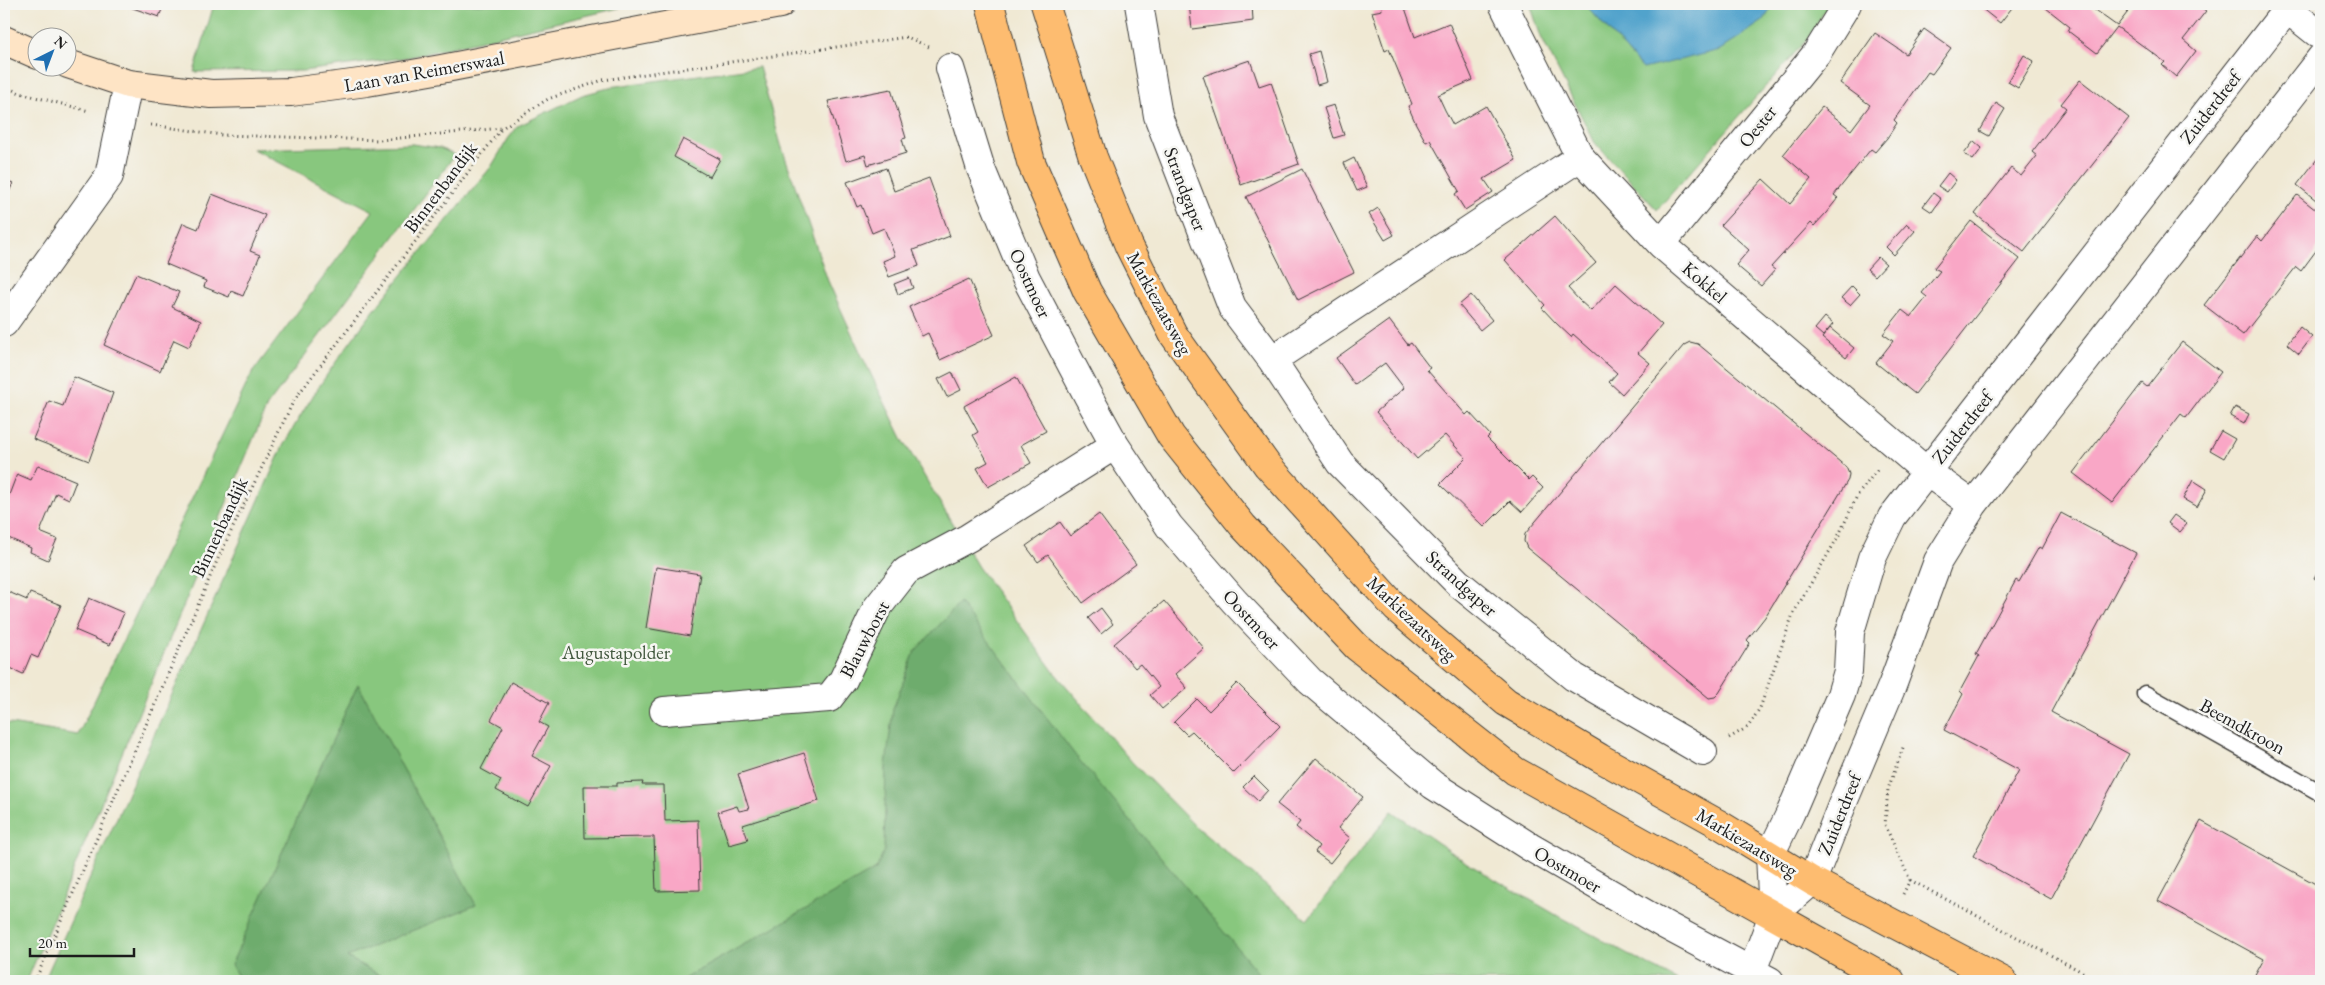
<svg xmlns="http://www.w3.org/2000/svg" width="2325" height="985" font-family="'EB Garamond',serif">
<style>
.green{fill:#88c77e;stroke:#52724d}
.forest{fill:#6eac6d;stroke:#456444}
.water{fill:#51a3cc;stroke:#366074}
.building{fill:#f9a7c6}
.lines{fill:none;stroke-linecap:round;stroke-linejoin:round}
.lane-casing{stroke:#3c3b38;stroke-width:19}
.street-casing{stroke:#3c3b38;stroke-width:30}
.secondary-casing{stroke:#3c3b38;stroke-width:30}
.primary-casing{stroke:#3c3b38;stroke-width:30}
.path{stroke:#3c3b38;stroke-width:3;stroke-dasharray:1 4;stroke-linecap:butt}
.lane{stroke:#fff;stroke-width:16}
.street{stroke:#fff;stroke-width:28}
.secondary{stroke:#fee4c5;stroke-width:28}
.primary{stroke:#fdbc6f;stroke-width:28}
.labels{text-anchor:middle;stroke-width:5;stroke-linejoin:round;paint-order:stroke}
.street-label{font-size:19px;fill:#1c1c1c;stroke:#f6f6f2}
.park-label{font-size:19px;fill:#42583e;stroke:#f6f6f2}
</style>
<rect width="100%" height="100%" fill="#f6f6f2"/>
<filter id="ink" filterUnits="userSpaceOnUse"><feTurbulence type="fractalNoise" baseFrequency=".02" numOctaves="2"/><feDisplacementMap in="SourceGraphic" scale="10" xChannelSelector="R" yChannelSelector="G"/><feConvolveMatrix kernelMatrix="1 2 1 2 8 2 1 2 1" color-interpolation-filters="sRGB"/></filter>
<filter id="wash" filterUnits="userSpaceOnUse"><feTurbulence type="fractalNoise" baseFrequency=".0096" numOctaves="4" result="noise"/><feDisplacementMap in="SourceGraphic" scale="20" xChannelSelector="R" yChannelSelector="G"/><feGaussianBlur stdDeviation="1.12" result="paint"/><feColorMatrix in="noise" values="0 0 0 0 0 0 0 0 0 0 0 0 0 0 0 0 0 1.4 0 .05"/><feComposite in="paint" operator="in"/></filter>
<g filter="url(#wash)">
<rect width="100%" height="100%" fill="#f0e9d4"/>
<path class="green" d="M214 4H399L406 9 411 4H636L410 57 303 71 194 72Z
M1530 4H1585L1643 69 1763 21 1774 4H1829L1809 37 1657 210 1595 143 1541 37Z
M759 67 781 145 828 281 862 356 903 440 978 567 1054 672 1132 762 1195 826 1307 920 1392 811 1467 863 1558 916 1678 981H44L283 446C339 344 418 257 491 167L508 139 518 126 582 95 616 86Z
M412 144 440 148 455 155 267 406 27 981H4V723L78 735 252 373 373 211 253 149Z"/>
<path class="forest" d="M960 603 1075 755 1265 981H680L876 869 884 850 886 765 893 709 915 651Z
M358 684 476 905 347 957 390 981H241L231 965Z"/>
<path class="water" d="M1585 4H1774L1763 21 1720 50 1643 69Z"/>
<g id="blocks">
<path class="building" d="M121 4H164L159 17Z
M1189 4H1252L1253 21 1192 29Z
M1381 4H1408L1404 5 1415 37 1449 23 1473 80 1438 95 1445 110 1453 125 1486 106 1516 160 1484 179 1493 192 1465 210 1455 194 1459 191 1430 140 1426 142 1416 124 1408 106 1412 104 1389 49 1385 51 1372 12 1382 10Z
M1976 4H2015L2000 23Z
M2041 4H2091L2089 6 2117 26 2134 4H2196L2206 11 2183 40 2196 51 2176 77 2162 65 2165 62 2117 27 2097 53 2068 31 2070 27Z
M1924 29 1951 48 1932 74 1928 72 1894 120 1897 123 1887 138 1875 152 1871 149 1834 195 1838 198 1826 213 1814 226 1811 223 1771 267 1775 270 1761 286 1736 265 1749 250 1721 225 1763 179 1790 204 1811 179 1783 155 1822 107 1851 130 1860 118 1870 105 1840 83 1875 33 1906 54Z
M1319 51 1327 82 1317 85 1309 54Z
M2024 55 2034 61 2018 88 2008 82Z
M1250 60 1259 86 1271 82 1299 164 1241 185 1203 76Z
M2080 80 2129 118 2024 252 1975 214 2011 168 2021 176 2037 156 2032 152 2066 108 2061 104Z
M891 89 906 138 902 139 906 153 868 165 865 155 846 161 828 101Z
M1996 103 2005 109 1989 136 1980 131Z
M1334 105 1344 135 1334 138 1324 108Z
M683 139 720 159 710 177 674 157Z
M1974 141 1982 148 1973 160 1964 154Z
M2321 154V204L2297 185Z
M1354 158 1367 187 1357 191 1344 163Z
M886 168 894 191 929 178 950 236 913 250 919 266 889 277 883 261 895 256 884 228 872 233 861 205 857 207 847 182Z
M1302 169 1354 272 1298 300 1246 197Z
M1948 173 1956 180 1947 192 1938 186Z
M4 179 13 183 4 203Z
M1933 193 1941 199 1932 212 1923 206Z
M212 194 265 215 250 251 260 255 243 296 231 291 229 297 204 287 206 281 166 264 183 223 198 229Z
M2297 195 2321 214V244L2301 271 2296 267 2243 335 2204 305 2257 236 2262 241Z
M1378 208 1394 235 1385 240 1369 214Z
M1555 216 1596 263 1568 288 1579 300 1591 311 1616 284 1662 325 1638 353 1650 363 1622 394 1609 382 1617 373 1573 334 1571 337 1556 323 1542 308 1545 305 1505 260Z
M1971 221 2020 259 1915 394 1876 363 1893 341 1883 334 1902 310 1911 317 1927 297 1922 293 1940 271 1934 268Z
M1907 224 1915 231 1894 255 1886 247Z
M1878 257 1886 264 1875 276 1867 269Z
M136 274 179 292 172 307 201 321 189 347 174 340 160 371 104 345Z
M909 278 913 288 898 294 894 284Z
M969 279 994 335 940 360 928 333 922 336 909 307Z
M1852 286 1860 294 1850 305 1841 298Z
M1471 295 1492 320 1480 330 1459 305Z
M1825 317 1833 324 1823 336 1815 329Z
M1389 320 1408 345 1411 343 1430 368 1427 370 1466 415 1469 412 1490 435 1487 438 1529 480 1532 477 1543 488 1522 512 1510 501 1484 527 1440 484 1466 458 1445 435 1417 459 1376 412 1404 388 1385 363 1355 385 1336 358Z
M2300 327 2312 337 2299 354 2287 344Z
M1830 328 1854 348 1846 358 1822 338Z
M1690 342 1698 344 1846 467 1849 474 1848 480 1765 617 1747 640 1750 643 1719 693 1715 697 1709 698 1527 548 1524 541 1525 534 1684 345Z
M2182 342 2221 372 2186 418 2181 414 2112 503 2073 473 2142 383 2147 387Z
M952 372 961 390 947 397 938 379Z
M74 377 113 393 89 461 33 439 49 401 63 406Z
M1016 377 1046 431 1021 445 1031 463 988 487 977 468 988 462 973 435 978 432 964 406Z
M2235 407 2249 414 2244 424 2230 416Z
M2221 431 2235 439 2224 458 2210 450Z
M38 465 76 481 69 499 56 493 40 532 57 539 48 560 30 552 31 548 4 536V508L7 498 5 497 7 494 9 495 17 474 31 480Z
M2193 480 2207 489 2197 507 2183 499Z
M2061 513 2136 553 2051 712 2129 754 2051 899 1973 856 2019 770 1944 730 1963 694 1960 691 1979 656 1976 654 2016 580 2019 582 2039 547 2042 549Z
M1099 514 1136 564 1083 603 1048 555 1038 562 1026 546 1060 522 1070 536Z
M2174 515 2187 524 2180 532 2168 523Z
M2321 565V582L2314 578Z
M656 567 700 574 690 636 646 628Z
M4 590 27 600 30 593 61 605 38 658 31 655 23 674 4 665Z
M89 598 124 613 110 645 75 630Z
M1164 601 1204 648 1175 674 1187 688 1162 709 1150 695 1159 687 1140 664 1135 668 1114 644Z
M1101 608 1113 624 1101 634 1088 618Z
M511 682 549 703 539 722 548 727 532 756 551 766 528 807 496 790 501 780 481 769 503 727 491 720Z
M1237 683 1280 726 1234 773 1192 731 1187 735 1174 722 1197 699 1209 711Z
M804 753 819 801 743 825 748 840 729 845 718 812 737 806 739 811 749 809 738 774Z
M1316 758 1363 797 1338 828 1350 838 1330 863 1315 852 1319 846 1296 827 1300 822 1277 804Z
M1254 776 1268 790 1258 801 1243 787Z
M641 782H643L642 785H664L665 821 698 820 700 890 656 891 654 837 585 838 584 786H617V783Z
M2201 821 2321 887V981H2252L2264 959 2158 901Z"/>
</g>
</g>
<g filter="url(#ink)">
<use href="#blocks" fill-opacity="0" stroke="#3c3b38" stroke-width="1"/>
<g class="lines">
<g class="lane-casing">
<path id="lane" d="M2145 694 2321 793"/>
</g>
<g class="street-casing">
<path id="street" d="M1139 4 1158 116 1232 307 1272 360 1340 463 1458 583 1574 677 1703 752
M1503 4 1580 157 1661 244 1927 472 1973 505
M2281 4 2321 36
M950 68 981 169 1026 278 1088 396 1115 445 1169 526 1234 601 1310 681 1433 785 1530 847 1665 925 1770 981
M1661 244 1816 54 1847 4
M4 323 109 176 128 84
M1272 360 1580 157
M664 711 829 698 843 680 877 608 906 571 968 538 1115 445
M1773 915 1812 881 1844 800 1892 686 1938 561 1973 505 2321 58
M1752 971 1773 915 1770 855 1790 814 1841 695 1848 671 1850 632 1872 558 1892 517 2291 4"/>
</g>
<g class="secondary-casing">
<path id="secondary" d="M4 40 38 55
M68 64 128 84 211 94 291 92 367 82 441 69 780 4"/>
</g>
<g class="primary-casing">
<path id="primary" d="M990 4 1031 162 1087 291 1171 436 1243 526 1357 647 1515 771 1891 981
M1045 4 1093 157 1129 246 1173 334 1267 465 1396 608 1506 702 1600 758 1717 823 1812 881 2003 981"/>
</g>
<path class="path" d="M4 86 20 93 89 111
M151 125 222 135 380 140 502 128 548 99 603 80 907 37 929 47
M1729 738 1748 727 1760 708 1793 614 1838 537 1857 496 1877 470
M1910 880 2099 981
M1903 894 1910 880 1885 825 1888 789 1904 745
M35 981 217 561 294 400 502 128"/>
<use href="#lane" class="lane"/>
<use href="#street" class="street"/>
<use href="#secondary" class="secondary"/>
<use href="#primary" class="primary"/>
</g>
</g>
<g class="labels">
<g class="street-label">
<text transform="translate(424 71) rotate(-10)" y="7">Laan van Reimerswaal</text>
<text transform="translate(2210 107) rotate(-52)" y="7">Zuiderdreef</text>
<text transform="translate(1757 126) rotate(-51)" y="7">Oester</text>
<text transform="translate(440 187) rotate(-53)" y="7">Binnenbandijk</text>
<text transform="translate(1186 189) rotate(69)" y="7">Strandgaper</text>
<text transform="translate(1705 282) rotate(41)" y="7">Kokkel</text>
<text transform="translate(1031 283) rotate(65)" y="7">Oostmoer</text>
<text transform="translate(1160 303) rotate(61)" y="7">Markiezaatsweg</text>
<text transform="translate(1962 427) rotate(-52)" y="7">Zuiderdreef</text>
<text transform="translate(219 527) rotate(-65)" y="7">Binnenbandijk</text>
<text transform="translate(1462 583) rotate(42)" y="7">Strandgaper</text>
<text transform="translate(1412 618) rotate(43)" y="7">Markiezaatsweg</text>
<text transform="translate(1252 619) rotate(47)" y="7">Oostmoer</text>
<text transform="translate(864 639) rotate(-62)" y="7">Blauwborst</text>
<text transform="translate(2243 726) rotate(29)" y="7">Beemdkroon</text>
<text transform="translate(1839 814) rotate(-68)" y="7">Zuiderdreef</text>
<text transform="translate(1747 842) rotate(31)" y="7">Markiezaatsweg</text>
<text transform="translate(1568 869) rotate(30)" y="7">Oostmoer</text>
</g>
<g class="park-label">
<text x="616" y="659">Augustapolder</text>
</g>
</g>
<rect width="2325" height="985" fill="none" stroke="#f6f6f2" stroke-width="20"/>
<g transform="translate(52 52) rotate(42)"><circle r="24" fill="#f6f6f2" stroke="#9f9f9c"/>
<path d="M0-4L9 19L0 12L-9 19Z" fill="#1f6fb2"/>
<text y="-8" font-size="14" font-weight="bold" text-anchor="middle" fill="#1c1c1c">N</text>
</g>
<path d="M30 948v8h104v-8" fill="none" stroke="#1c1c1c" stroke-width="2.5"/>
<text x="38" y="948" font-size="15" fill="#1c1c1c" stroke="#f6f6f2" stroke-width="4" paint-order="stroke">20 m</text>
</svg>
